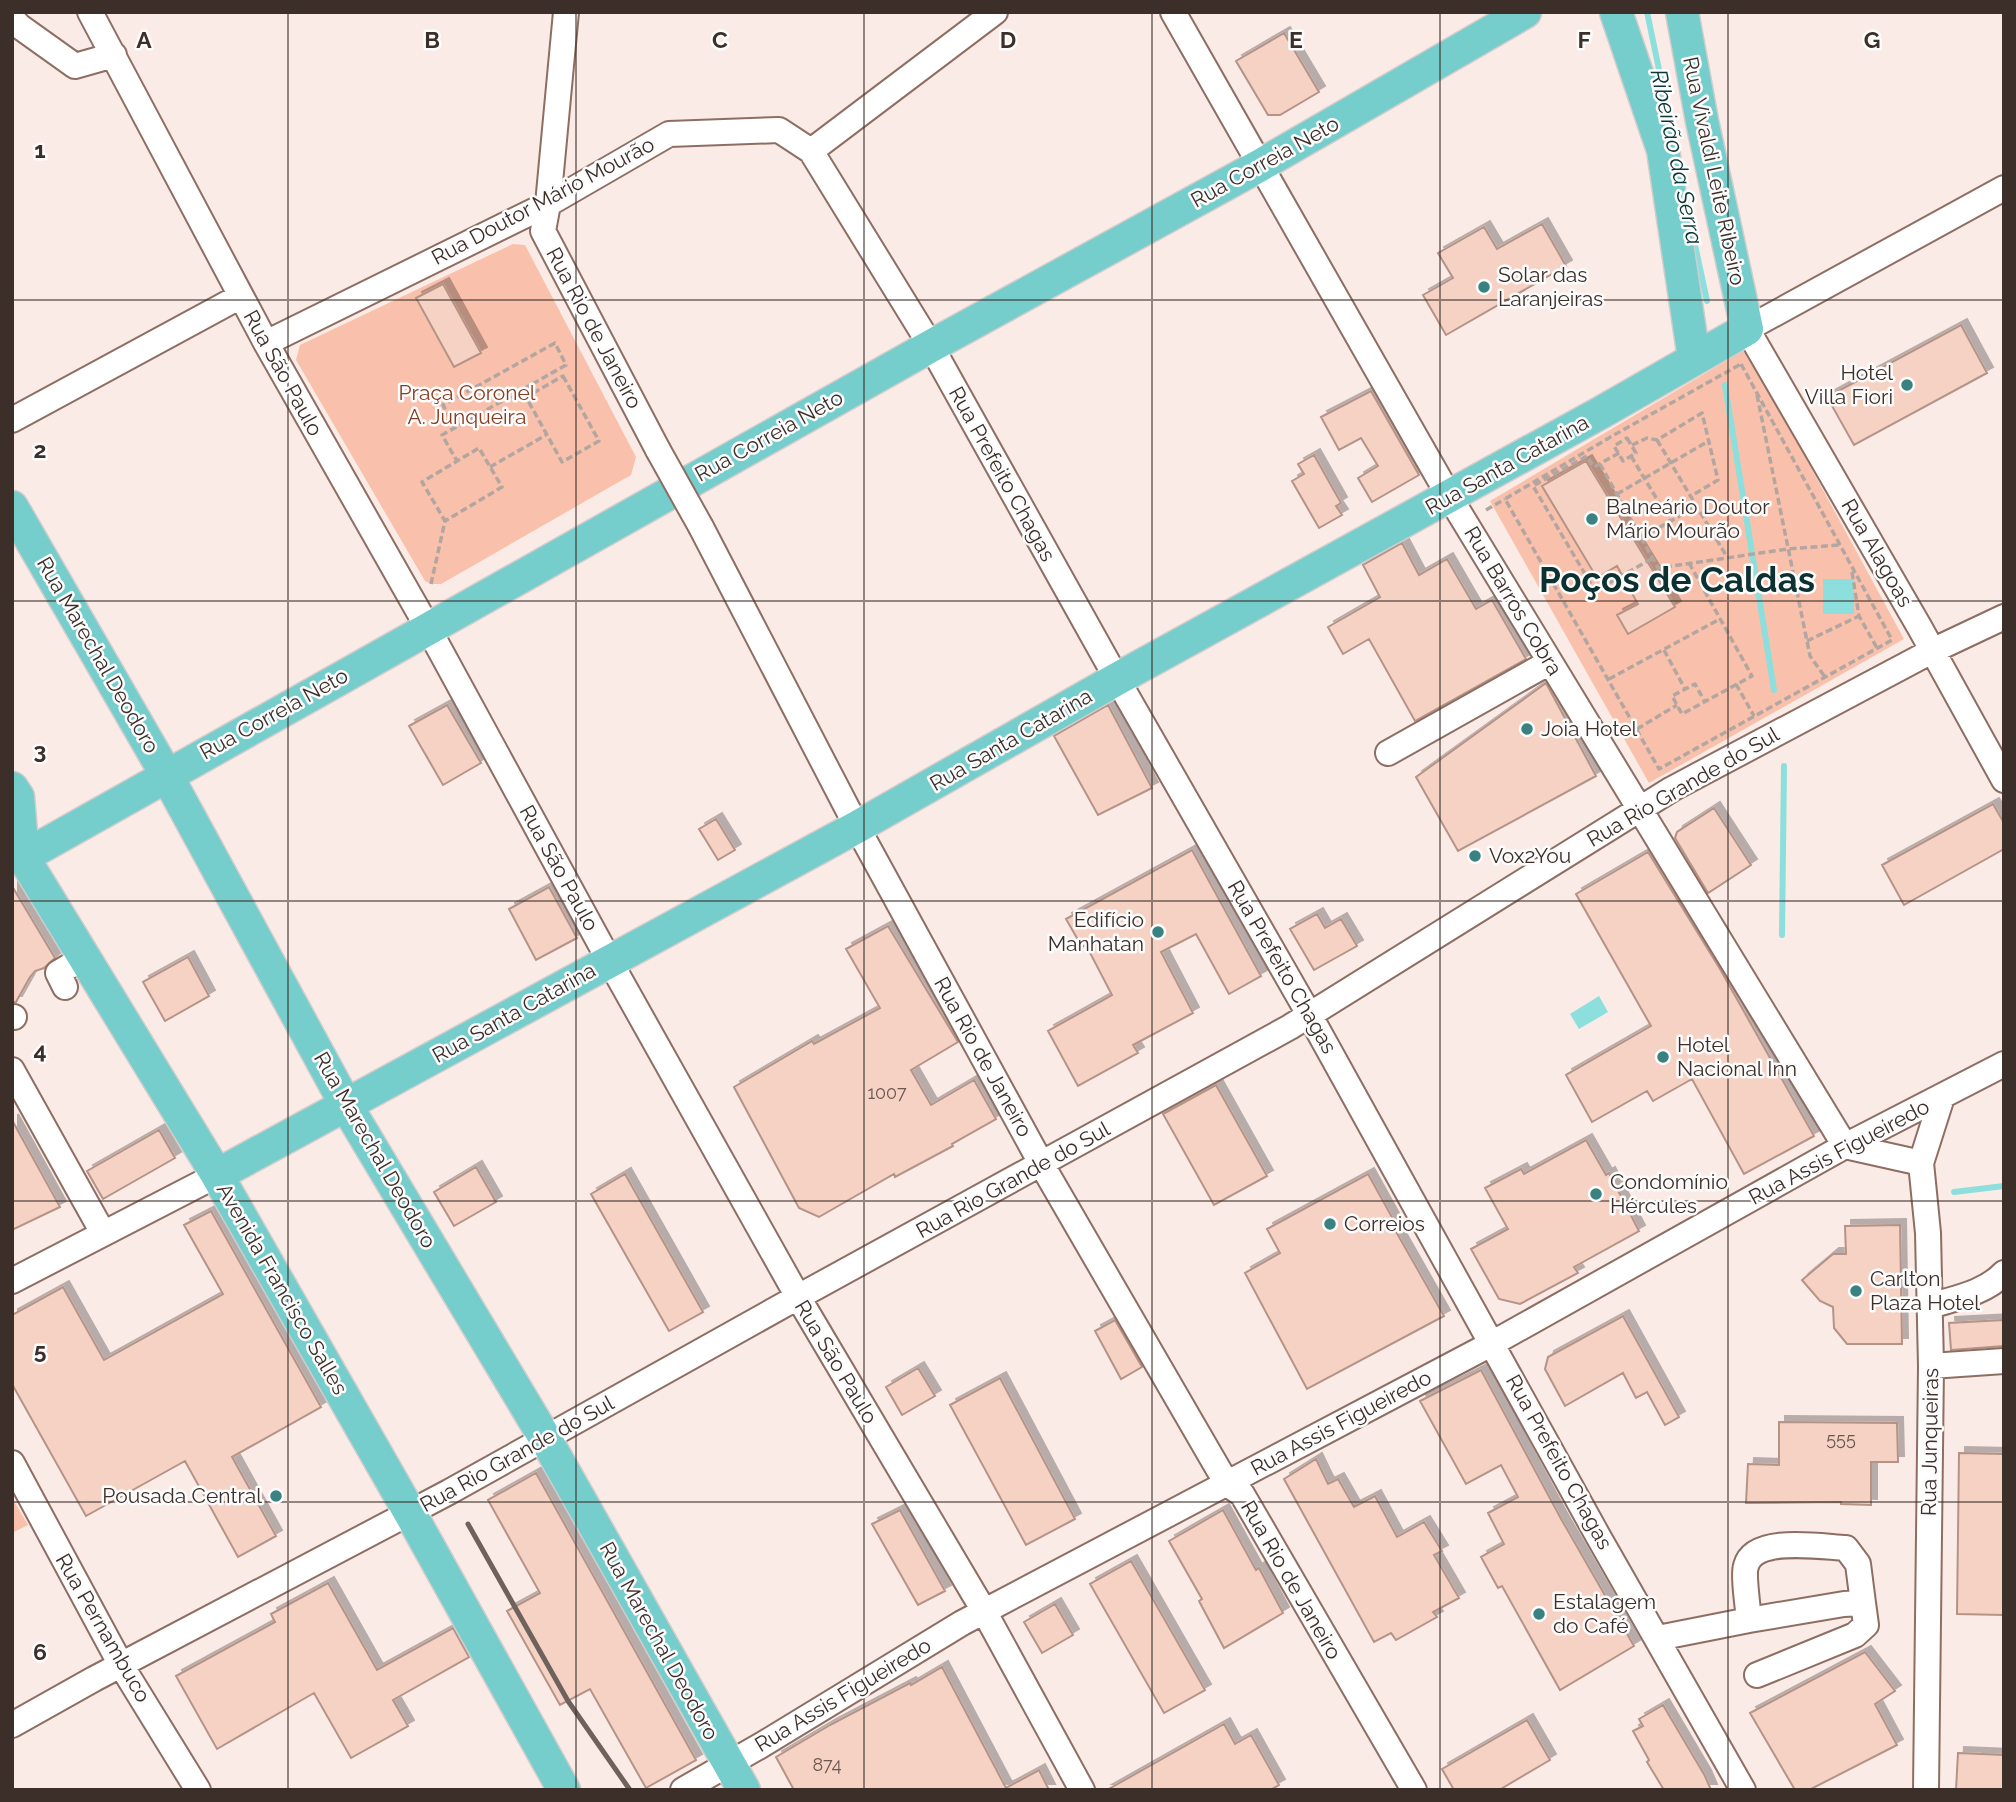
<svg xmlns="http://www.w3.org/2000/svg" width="2016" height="1802" font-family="Raleway,sans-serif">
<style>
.green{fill:#f9c1ab}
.water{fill:#8cdfdd}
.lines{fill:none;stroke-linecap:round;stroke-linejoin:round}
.stream{stroke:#8cdfdd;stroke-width:6}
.building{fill:#f5d2c4;stroke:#b59387;stroke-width:2;filter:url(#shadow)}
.minor-casing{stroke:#8e6e62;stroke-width:28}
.major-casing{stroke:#d0cdcc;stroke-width:35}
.path{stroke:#b3a5a0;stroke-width:3.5;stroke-dasharray:7 3.5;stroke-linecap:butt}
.minor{stroke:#fff;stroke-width:24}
.major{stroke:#75cdcc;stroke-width:32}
.rail{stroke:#6f625d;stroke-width:5}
.minor-bridge-casing{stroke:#8e6e62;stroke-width:28;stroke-linecap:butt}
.minor-bridge{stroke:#fff;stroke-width:24}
.grid{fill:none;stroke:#3c2f2a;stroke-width:2;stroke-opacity:0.55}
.poi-dot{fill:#3a8281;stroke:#fcfcfc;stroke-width:2.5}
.labels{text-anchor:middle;stroke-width:5;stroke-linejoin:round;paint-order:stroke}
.number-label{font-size:18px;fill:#6a5850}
.street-label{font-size:21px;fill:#3c2f2a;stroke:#fcfcfc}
.poi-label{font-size:21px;fill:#3c2f2a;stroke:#fcfcfc;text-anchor:start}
.park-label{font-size:21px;fill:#863c1e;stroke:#fcfcfc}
.water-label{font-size:23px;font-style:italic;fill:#0c3535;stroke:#fcfcfc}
.town-label{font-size:35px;font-weight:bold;fill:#0d3130;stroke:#fcfcfc}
.grid-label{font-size:23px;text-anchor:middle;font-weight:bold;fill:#3c2f2a;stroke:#fcfcfc;stroke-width:5;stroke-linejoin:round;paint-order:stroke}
</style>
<defs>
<filter id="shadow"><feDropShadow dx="6" dy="-6" stdDeviation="0" flood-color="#0004"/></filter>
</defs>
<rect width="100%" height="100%" fill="#faebe6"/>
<path class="green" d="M513 244 525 245 636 457 631 475 441 584H431L425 581 296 360 300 345Z
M1743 351 1754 363 1904 639 1649 783 1490 501Z
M12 1498 28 1525 12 1533Z"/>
<path class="water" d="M1823 579H1854V614H1823Z
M1599 996 1608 1012 1579 1029 1570 1014Z"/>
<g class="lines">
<path class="stream" d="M1647 12 1671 127
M1686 203 1707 301
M1725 385 1774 690
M1782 935 1784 766
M1954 1192 2004 1186"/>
</g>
<path class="building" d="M1284 33 1319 92 1280 115H1268L1236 61Z
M1542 224 1566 266 1446 335 1423 295 1453 278 1438 253 1484 227 1497 249Z
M443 284 481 353 454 367 416 298Z
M1961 325 1987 373 1854 445 1827 397Z
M1371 391 1419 475 1372 502 1358 478 1378 466 1361 438 1339 450 1321 417Z
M1314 455 1341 503 1336 506 1342 515 1319 528 1292 481 1304 474 1298 464Z
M1586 461 1675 607 1628 634 1617 615 1638 604 1617 566 1597 578 1542 486Z
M1402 543 1419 575 1447 559 1476 609 1492 600 1526 659 1415 721 1369 639 1343 654 1328 627 1380 597 1363 565Z
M1546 683 1596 776 1458 851 1416 777Z
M447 705 481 763 443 785 409 726Z
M1108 705 1152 788 1098 815 1054 736Z
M1993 804 2004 823V849L1904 905 1882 865Z
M1714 808 1751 865 1708 893 1675 838 1677 832Z
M716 819 735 850 718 860 699 829Z
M1192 850 1261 976 1229 994 1196 934 1161 952 1193 1013 1133 1045 1138 1053 1078 1086 1048 1031 1112 995 1086 945 1082 947 1066 919Z
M1648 852 1720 969 1814 1136 1744 1174 1692 1079 1653 1101 1647 1091 1592 1122 1566 1075 1651 1026 1576 894Z
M12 886 55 958 44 968 35 971 30 977 16 1002H12Z
M549 887 577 938 536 960 509 909Z
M1317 914 1325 928 1341 919 1357 946 1314 970 1290 929Z
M888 926 958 1042 911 1070 931 1105 974 1080 996 1119 952 1144 953 1146 895 1177 894 1174 819 1217 799 1208 734 1087 812 1041 814 1044 880 1008 846 949Z
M188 957 209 996 165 1021 143 982Z
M1216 1085 1267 1176 1214 1205 1163 1114Z
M12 1120 60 1207 12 1230Z
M159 1130 175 1158 103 1199 87 1171Z
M1586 1140 1606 1175 1609 1173 1639 1231 1574 1267 1578 1273 1520 1304 1499 1299 1471 1249 1508 1229 1485 1188 1521 1169 1524 1174Z
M476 1167 496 1202 454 1226 434 1192Z
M625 1174 703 1312 669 1331 591 1194Z
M1368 1174 1393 1219 1390 1221 1444 1316 1307 1389 1245 1273 1280 1253 1267 1229Z
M211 1211 321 1407 232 1457 276 1536 238 1557 185 1461 86 1516 12 1384V1315L63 1287 104 1360 223 1294 184 1225Z
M1900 1225 1902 1344H1847L1834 1328 1833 1307 1820 1301 1802 1280 1833 1254H1846L1845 1226Z
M1623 1316 1679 1417 1665 1425 1647 1392 1636 1398 1623 1373 1565 1406 1545 1369 1548 1357Z
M1115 1320 1142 1367 1121 1379 1095 1331Z
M2004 1320V1346L1951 1350 1949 1323Z
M918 1368 935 1396 902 1415 886 1387Z
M1481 1370 1560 1517 1634 1646 1560 1690 1502 1586 1498 1588 1481 1557 1504 1544 1488 1513 1518 1497 1501 1465 1466 1484 1420 1401Z
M1000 1378 1075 1519 1026 1545 950 1405Z
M1779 1422 1897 1423 1898 1462H1871V1505L1841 1504V1502L1746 1503 1748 1464 1779 1465Z
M1959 1453 2004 1454V1615L1957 1614Z
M1316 1459 1328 1484 1338 1479 1354 1507 1375 1496 1397 1537 1424 1522 1442 1551 1434 1555 1459 1598 1433 1612 1437 1617 1396 1640 1391 1633 1374 1642 1284 1479Z
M536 1473 696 1760 646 1788 590 1689 560 1705 507 1611 540 1593 488 1500Z
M900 1510 945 1591 918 1605 872 1524Z
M1223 1510 1256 1570 1259 1568 1283 1613 1224 1648 1199 1601 1202 1599 1169 1541Z
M1131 1561 1205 1690 1164 1713 1090 1584Z
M328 1583 377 1670 453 1628 469 1657 393 1700 408 1726 351 1758 314 1693 217 1749 176 1676 275 1622 271 1614Z
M1055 1604 1073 1635 1042 1653 1024 1622Z
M1865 1652 1895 1691 1875 1704 1897 1745 1809 1790H1795L1750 1713Z
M942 1667 1006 1788 1039 1770 1049 1790H794L776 1757 830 1725 910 1683 911 1685Z
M1663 1705 1705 1776 1711 1790H1664L1647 1762 1649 1760 1633 1731 1643 1726 1639 1719Z
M1527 1720 1550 1760 1499 1790H1454L1442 1769Z
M1224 1724 1235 1744 1251 1735 1279 1785 1270 1790H1107Z
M1958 1753 2004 1755V1790H1956Z"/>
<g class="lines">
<g class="minor-casing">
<path id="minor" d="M90 12 266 343 428 628 609 960 798 1297 984 1611 1082 1790
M566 12 548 204 543 231 658 450
M1173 12 1449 496 1845 1146
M12 18 19 26 75 66 114 55
M811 151 995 12
M2004 188 1747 329 1920 628 2004 780
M266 343 548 204 669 134 779 130 811 151 931 346 1117 679 1310 1016 1598 1536 1743 1790
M12 420 241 296
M701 527 857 827 1042 1165 1227 1484 1242 1494 1414 1790
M1388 753 1550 662
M65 987 58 973 83 958
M12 1017H14
M12 1070 103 1233
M1845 1146 1921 1163
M12 1281 217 1175
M1930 1306C1956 1298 1985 1293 2004 1273
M1931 1366 2004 1361
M12 1463 121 1665 198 1790
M1749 1620C1748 1608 1743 1575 1746 1566 1754 1535 1822 1547 1846 1548L1858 1564 1863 1603
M1658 1638 1749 1620 1844 1604 1863 1603 1866 1625 1855 1635 1757 1675
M12 1725 94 1679 449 1492 798 1297 1290 1027 1672 789 1932 651 2004 617
M683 1790 760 1746 962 1623 1493 1343 1845 1146 2004 1064
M1926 1790 1931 1366 1928 1233 1921 1163 1942 1097"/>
</g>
<g class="major-casing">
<path id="major" d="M1616 12 1663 150 1694 358
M12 507 166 774 346 1105 545 1438 744 1790
M12 788 18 797 23 857 217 1175 410 1513 564 1790
M23 857 931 346 1259 166 1525 12
M217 1175 857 827 1117 679 1602 412 1747 329 1702 121 1682 12"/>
</g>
<path class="path" d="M1741 364 1892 640 1659 769 1505 499 1614 435Z
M563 376 599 441 562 462 526 397Z
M1757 395 1810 656 1825 677
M455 428 443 405 555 343 566 365 442 435 457 461
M1627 438 1636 453 1623 461 1614 446Z
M1657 440 1727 557
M1632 445 1647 438 1657 440 1702 413 1718 480 1691 496
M1619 453 1594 467 1587 456 1533 486 1595 591 1653 558
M1631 456 1670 521
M1600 464 1658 568 1788 549 1839 545
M490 467 546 435
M1617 494 1709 441
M1486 510 1505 499
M1641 538 1697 506
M1689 563 1752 676 1682 714 1672 696 1695 684 1705 702
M1852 572 1859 616 1877 648
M431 584 445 521 422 482 479 448 502 487 445 521
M1807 641 1859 616
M1664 650 1685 689
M1609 679 1720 619
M1736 684 1754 716
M1637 729 1677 705"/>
<use href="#minor" class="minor"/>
<use href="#major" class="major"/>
<path class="rail" d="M468 1524 568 1701 630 1790"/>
<g class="minor-bridge-casing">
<path id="minor-bridge" d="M658 450 701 527"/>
</g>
<use href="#minor-bridge" class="minor-bridge"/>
</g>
<path class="grid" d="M288 12V1790M576 12V1790M864 12V1790M1152 12V1790M1440 12V1790M1728 12V1790M12 300H2004M12 601H2004M12 901H2004M12 1201H2004M12 1502H2004"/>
<g class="poi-dot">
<circle cx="1484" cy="287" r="7"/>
<circle cx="1907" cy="385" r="7"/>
<circle cx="1592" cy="519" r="7"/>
<circle cx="1527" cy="729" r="7"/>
<circle cx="1475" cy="856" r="7"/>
<circle cx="1158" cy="932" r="7"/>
<circle cx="1663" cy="1057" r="7"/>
<circle cx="1596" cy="1194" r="7"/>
<circle cx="1330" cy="1224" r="7"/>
<circle cx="1856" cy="1291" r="7"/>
<circle cx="276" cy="1496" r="7"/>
<circle cx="1539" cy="1614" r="7"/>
</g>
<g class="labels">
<g class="number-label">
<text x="887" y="1099">1007</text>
<text x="1841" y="1445">555</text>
<text x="827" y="1771">874</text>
</g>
<g class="street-label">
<text transform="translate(1265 162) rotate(-29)" y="7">Rua Correia Neto</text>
<text transform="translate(1714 171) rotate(78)" y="7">Rua Vivaldi Leite Ribeiro</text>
<text transform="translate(543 201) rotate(-28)" y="7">Rua Doutor Mário Mourão</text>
<text transform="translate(594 328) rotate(62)" y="7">Rua Rio de Janeiro</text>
<text transform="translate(283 373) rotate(61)" y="7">Rua São Paulo</text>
<text transform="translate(769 436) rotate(-29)" y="7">Rua Correia Neto</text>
<text transform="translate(1507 465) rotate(-29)" y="7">Rua Santa Catarina</text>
<text transform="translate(1002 474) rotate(61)" y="7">Rua Prefeito Chagas</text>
<text transform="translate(1877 553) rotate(60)" y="7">Rua Alagoas</text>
<text transform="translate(1513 601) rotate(59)" y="7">Rua Barros Cobra</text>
<text transform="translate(98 655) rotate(60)" y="7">Rua Marechal Deodoro</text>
<text transform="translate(274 714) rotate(-29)" y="7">Rua Correia Neto</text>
<text transform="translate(1011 740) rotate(-30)" y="7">Rua Santa Catarina</text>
<text transform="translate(1683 787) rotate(-30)" y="7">Rua Rio Grande do Sul</text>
<text transform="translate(559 868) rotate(61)" y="7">Rua São Paulo</text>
<text transform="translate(1282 967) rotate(60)" y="7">Rua Prefeito Chagas</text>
<text transform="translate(514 1013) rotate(-29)" y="7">Rua Santa Catarina</text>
<text transform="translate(983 1057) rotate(61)" y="7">Rua Rio de Janeiro</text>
<text transform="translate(375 1150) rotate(60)" y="7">Rua Marechal Deodoro</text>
<text transform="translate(1839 1152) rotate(-28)" y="7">Rua Assis Figueiredo</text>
<text transform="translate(1013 1180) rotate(-29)" y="7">Rua Rio Grande do Sul</text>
<text transform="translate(282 1289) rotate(60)" y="7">Avenida Francisco Salles</text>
<text transform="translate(836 1362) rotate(59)" y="7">Rua São Paulo</text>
<text transform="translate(1341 1423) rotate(-28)" y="7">Rua Assis Figueiredo</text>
<text transform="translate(1930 1442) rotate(-89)" y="7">Rua Junqueiras</text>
<text transform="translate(517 1454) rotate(-29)" y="7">Rua Rio Grande do Sul</text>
<text transform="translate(1559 1462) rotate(61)" y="7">Rua Prefeito Chagas</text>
<text transform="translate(1291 1580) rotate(60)" y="7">Rua Rio de Janeiro</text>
<text transform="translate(103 1628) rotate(60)" y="7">Rua Pernambuco</text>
<text transform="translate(659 1641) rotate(61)" y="7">Rua Marechal Deodoro</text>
<text transform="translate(843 1695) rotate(-31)" y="7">Rua Assis Figueiredo</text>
</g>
<g class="poi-label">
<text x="1498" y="282">Solar das<tspan x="1498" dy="24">Laranjeiras</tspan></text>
<text x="1893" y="380" text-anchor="end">Hotel<tspan x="1893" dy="24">Villa Fiori</tspan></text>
<text x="1606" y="514">Balneário Doutor<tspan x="1606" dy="24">Mário Mourão</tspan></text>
<text x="1541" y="736">Joia Hotel</text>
<text x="1489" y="863">Vox2You</text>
<text x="1144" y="927" text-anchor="end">Edifício<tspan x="1144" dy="24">Manhatan</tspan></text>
<text x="1677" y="1052">Hotel<tspan x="1677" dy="24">Nacional Inn</tspan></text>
<text x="1610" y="1189">Condomínio<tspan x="1610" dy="24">Hércules</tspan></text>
<text x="1344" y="1231">Correios</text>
<text x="1870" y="1286">Carlton<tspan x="1870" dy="24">Plaza Hotel</tspan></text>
<text x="262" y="1503" text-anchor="end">Pousada Central</text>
<text x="1553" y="1609">Estalagem<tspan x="1553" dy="24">do Café</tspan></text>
</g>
<g class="park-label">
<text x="467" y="400">Praça Coronel<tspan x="467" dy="24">A. Junqueira</tspan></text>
</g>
<g class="water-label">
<text transform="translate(1677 157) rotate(78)" y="8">Ribeirão da Serra</text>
</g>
<g class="town-label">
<text x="1677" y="592">Poços de Caldas</text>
</g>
</g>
<g class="grid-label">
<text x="144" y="48">A</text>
<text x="432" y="48">B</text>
<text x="720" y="48">C</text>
<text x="1008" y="48">D</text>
<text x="1296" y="48">E</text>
<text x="1584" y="48">F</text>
<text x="1872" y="48">G</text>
<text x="40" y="158">1</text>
<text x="40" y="458">2</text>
<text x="40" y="759">3</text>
<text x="40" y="1059">4</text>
<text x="40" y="1359">5</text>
<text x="40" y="1660">6</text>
</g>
<rect width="2016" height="1802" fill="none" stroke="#3c2f2a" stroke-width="28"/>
</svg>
